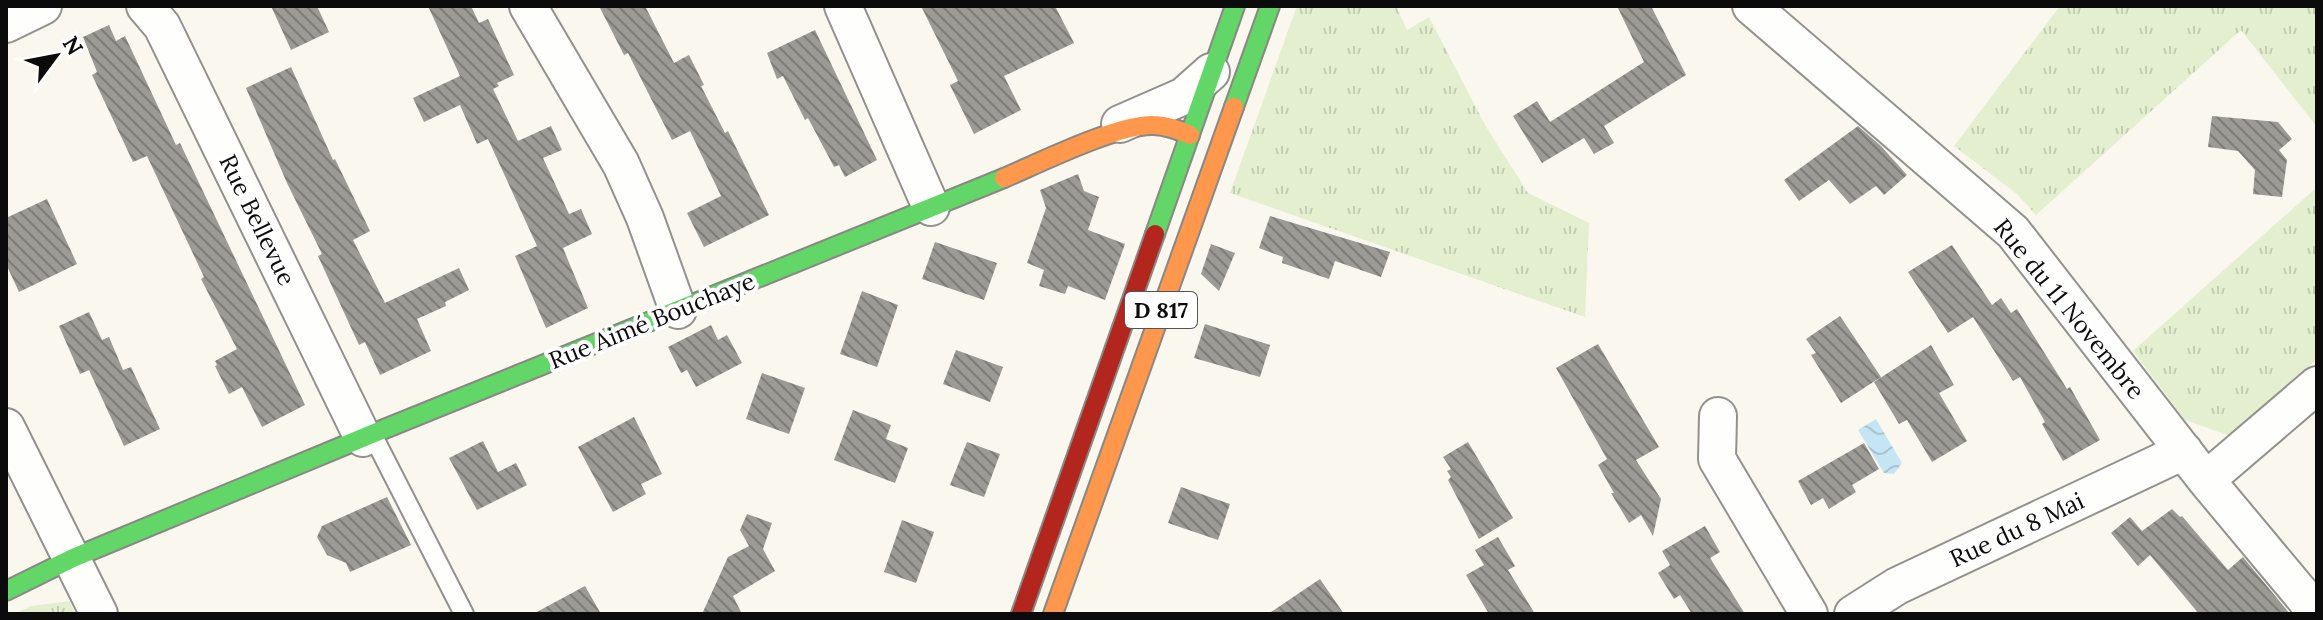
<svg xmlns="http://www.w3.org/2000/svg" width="2323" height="620" font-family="Lora,serif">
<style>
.grass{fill:url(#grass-tufts)}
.water{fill:url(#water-waves)}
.building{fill:url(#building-back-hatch)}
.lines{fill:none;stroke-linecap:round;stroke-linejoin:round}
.lane-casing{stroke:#93918e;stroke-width:22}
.street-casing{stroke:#93918e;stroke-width:40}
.fast-casing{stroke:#898884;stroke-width:22}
.slow-casing{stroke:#898884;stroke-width:22}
.jam-casing{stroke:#898884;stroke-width:22}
.lane{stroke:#fefefd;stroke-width:18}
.street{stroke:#fefefd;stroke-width:36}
.fast{stroke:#63d668;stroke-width:18}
.slow{stroke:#ff974d;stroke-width:18}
.jam{stroke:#b3261e;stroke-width:18}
.labels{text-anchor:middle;stroke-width:8;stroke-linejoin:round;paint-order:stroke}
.shield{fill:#fff;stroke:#545454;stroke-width:2}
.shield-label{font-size:22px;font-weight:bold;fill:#0b0b0b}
.street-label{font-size:24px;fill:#0b0b0b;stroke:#fff}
</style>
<defs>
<pattern id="grass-tufts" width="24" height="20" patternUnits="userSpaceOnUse" patternTransform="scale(2)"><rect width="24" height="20" fill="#e3efcf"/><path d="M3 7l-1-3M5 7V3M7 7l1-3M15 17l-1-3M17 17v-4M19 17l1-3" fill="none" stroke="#c1ccb0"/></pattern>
<pattern id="water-waves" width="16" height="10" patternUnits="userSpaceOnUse" patternTransform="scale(2)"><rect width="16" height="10" fill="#c5e5f5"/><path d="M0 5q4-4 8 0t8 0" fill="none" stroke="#a8c3d1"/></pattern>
<pattern id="building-back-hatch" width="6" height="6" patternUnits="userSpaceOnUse" patternTransform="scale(2)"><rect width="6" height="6" fill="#9c9a95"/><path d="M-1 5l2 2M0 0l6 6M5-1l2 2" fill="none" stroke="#7d7c78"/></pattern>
</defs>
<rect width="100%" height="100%" fill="#faf7ef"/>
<path class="grass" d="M1297 6H1396L1407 30 1429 17 1485 125 1528 193 1589 223 1585 317 1230 193Z
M2060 6H2317V127L2241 30 2036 215 2017 194 1954 146Z
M2317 187V359L2230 436 2185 420 2133 351Z
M70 601 75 614H14L31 606Z"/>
<path class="water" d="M1876 419 1902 463 1894 474 1884 473 1858 430Z"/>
<path class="building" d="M271 6H317L329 32 291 50Z
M428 6H471L479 23 488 19 514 75 497 83 499 86 493 89 518 141 551 126 562 150 543 158 569 214 581 209 592 234 563 248 588 308 546 328 515 256 537 246 488 139 477 144 460 105 424 122 413 98 460 76Z
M599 6H645L674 63 689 55 704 85 701 86 725 133 728 131 769 215 704 247 687 213 721 196 690 131 672 140 628 53 624 55Z
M921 6H1055L1074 43 1004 76 1021 110 974 134 950 85 958 81Z
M1617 6H1651L1686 75 1604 126 1614 143 1594 154 1584 138 1542 163 1513 116 1537 101 1550 122 1644 62Z
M109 25 116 41 125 36 176 145 180 143 305 405 262 427 242 387 229 394 215 366 217 365 215 361 237 349 201 279 204 277 147 156 133 162 92 75 97 72 83 37Z
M815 30 877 160 845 177 839 165 834 167 808 118 805 120 783 76 777 79 767 53Z
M291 67 333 160 335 159 370 231 353 240 385 303 459 268 469 290 445 302 446 306 417 319 431 351 380 375 365 342 359 345 318 256 322 254 287 183 246 88Z
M2212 116 2278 122 2292 139 2279 150 2287 160 2282 197 2253 194 2255 170 2238 151 2208 147Z
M1858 126 1881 146 1907 175 1884 195 1876 186 1850 204 1829 180 1799 201 1784 180Z
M1078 174 1084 191 1099 197 1088 230 1125 244 1105 300 1068 286 1065 294 1039 286 1044 270 1027 263 1046 208 1040 190Z
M47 199 77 264 19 292 6 264V218Z
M1270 216 1390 252 1381 277 1335 261 1329 279 1282 263 1283 257 1259 248Z
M935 242 997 263 984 300 922 279Z
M1211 244 1235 253 1219 291 1201 274Z
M1952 245 1992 305 2001 298 2011 313 2017 309 2067 389 2070 387 2100 440 2063 461 2042 424 2045 422 2020 377 2013 381 1973 317 1948 333 1908 272Z
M862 291 898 305 877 367 840 354Z
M89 312 102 340 109 337 123 370 131 367 160 429 124 446 89 370 80 374 59 326Z
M1840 316 1881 377 1841 403 1811 355 1816 353 1806 339Z
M1205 324 1270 345 1260 377 1194 358Z
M711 325 718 340 727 335 742 363 696 387 687 370 681 373 668 347Z
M1598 344 1659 447 1636 460 1661 499 1653 536 1641 515 1629 523 1611 493H1614L1598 465 1607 459 1556 368Z
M1931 345 1954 385 1939 393 1967 441 1932 462 1907 420 1899 424 1874 382Z
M956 350 1003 367 990 402 943 384Z
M762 373 805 388 789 434 746 419Z
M853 410 891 425 886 439 908 448 895 483 834 460Z
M634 417 662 474 641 484 646 494 613 512 578 447Z
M483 441 498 472 516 463 527 485 477 510 449 458Z
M967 442 1000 454 984 497 950 485Z
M1468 442 1513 518 1479 539 1448 480 1451 477 1447 471 1451 469 1443 457Z
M1864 443 1879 469 1852 485 1856 492 1829 509 1823 498 1811 505 1798 481Z
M1181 487 1230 504 1218 540 1168 523Z
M387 497 411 545 350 572 346 563 327 555 317 537 322 526Z
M2172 509 2180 517 2182 516 2228 570 2243 557 2290 614H2199L2150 555 2138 566 2111 533 2130 517 2142 531Z
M747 514 772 523 763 549 775 571 733 596 742 614H702L728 557 749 546 740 530Z
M902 520 934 532 916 583 884 572Z
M1705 526 1720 552 1710 558 1745 614H1692L1680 595 1674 599 1658 573 1670 565 1662 551Z
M1498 537 1515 566 1508 570 1535 614H1489L1466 575 1484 565 1475 550Z
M1320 579 1344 614H1268Z
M585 586 601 614H533Z"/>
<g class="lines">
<g class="lane-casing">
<path id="lane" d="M372 434 464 614"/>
</g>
<g class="street-casing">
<path id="street" d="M145 6 162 26 363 438
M528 6 621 164 645 218 678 310
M843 6 931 207
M1751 6 2013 232 2206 480 2317 613
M6 24 43 6
M1120 124 1184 96 1211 72
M1718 416 1717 459 1809 614
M6 427 99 614
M2206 480 2317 385
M1853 614 1897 586 2184 451"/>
</g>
<g class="fast-casing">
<path id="fast" d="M1234 107 1270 6
M1155 234 1235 6
M6 591 73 558 372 434 1004 178"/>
</g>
<g class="slow-casing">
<path id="slow" d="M1004 178C1039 163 1118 124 1153 125 1166 125 1178 130 1190 135
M1053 614 1234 107"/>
</g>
<g class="jam-casing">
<path id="jam" d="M1021 614 1155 234"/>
</g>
<use href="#lane" class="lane"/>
<use href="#street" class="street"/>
<use href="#fast" class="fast"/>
<use href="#slow" class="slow"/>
<use href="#jam" class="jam"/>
</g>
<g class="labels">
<rect class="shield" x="1125" y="292" width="72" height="36" rx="6"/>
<g class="shield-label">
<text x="1161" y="318">D 817</text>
</g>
<g class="street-label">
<text transform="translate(257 220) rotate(64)" y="8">Rue Bellevue</text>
<text transform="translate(2069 309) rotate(51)" y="8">Rue du 11 Novembre</text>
<text transform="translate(652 321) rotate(-22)" y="8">Rue Aimé Bouchaye</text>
<text transform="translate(2017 530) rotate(-25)" y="8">Rue du 8 Mai</text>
</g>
</g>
<rect width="2323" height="620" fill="none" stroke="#0b0b0b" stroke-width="16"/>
<g transform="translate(56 56) rotate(58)" stroke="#ffffff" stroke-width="6" paint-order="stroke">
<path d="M0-6L14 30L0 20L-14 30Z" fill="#0b0b0b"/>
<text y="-12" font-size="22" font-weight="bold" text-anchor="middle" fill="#0b0b0b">N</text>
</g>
</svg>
